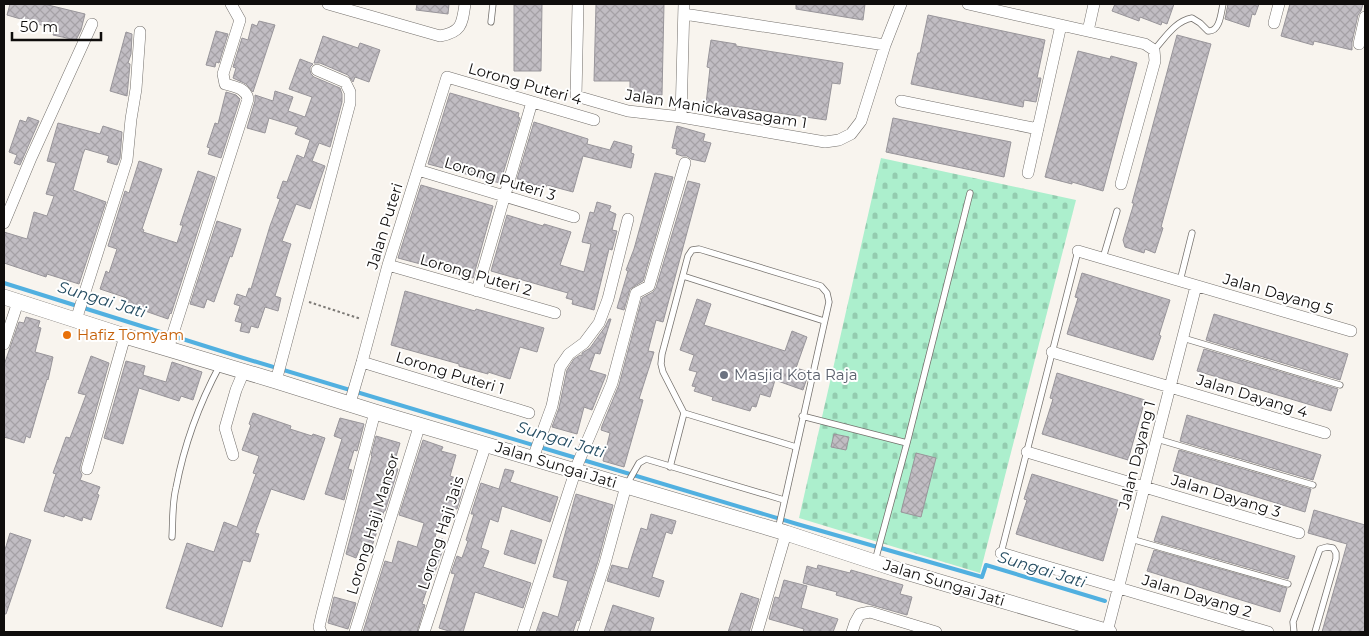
<svg xmlns="http://www.w3.org/2000/svg" width="1369" height="636" font-family="Montserrat,sans-serif">
<style>
.cemetery{fill:url(#cemetery-stones)}
.lines{fill:none;stroke-linecap:round;stroke-linejoin:round}
.stream{stroke:#51b0e0;stroke-width:4}
.building{fill:url(#building-cross-hatch);stroke:#98959a}
.lane-casing{stroke:#74706c;stroke-width:7}
.street-casing{stroke:#74706c;stroke-width:12}
.secondary-casing{stroke:#74706c;stroke-width:16}
.path{stroke:#7b7874;stroke-width:2;stroke-dasharray:2.5 2.5;stroke-linecap:butt}
.lane{stroke:#fff;stroke-width:5.5}
.street{stroke:#fff;stroke-width:11}
.secondary{stroke:#fff;stroke-width:15}
.food-dot{fill:#e8710a;stroke:#fff;stroke-width:2}
.worship-dot{fill:#6b7280;stroke:#fff;stroke-width:2}
.labels{text-anchor:middle;stroke-width:4;stroke-linejoin:round;paint-order:stroke}
.street-label{font-size:15px;fill:#0f0d0c;stroke:#fff}
.food-label{font-size:15px;fill:#c56008;stroke:#fff;text-anchor:start}
.worship-label{font-size:15px;fill:#5b616d;stroke:#fff;text-anchor:start}
.water-label{font-size:16px;font-style:italic;fill:#244c61;stroke:#fff}
</style>
<defs>
<pattern id="cemetery-stones" width="16" height="16" patternUnits="userSpaceOnUse" patternTransform="scale(1.25)"><rect width="16" height="16" fill="#acefcd"/><path d="M2 7V4a2 2 0 0 1 4 0v3zM10 15v-3a2 2 0 0 1 4 0v3z" fill="#93ccaf"/></pattern>
<pattern id="building-cross-hatch" width="8" height="8" patternUnits="userSpaceOnUse" patternTransform="scale(1.25)"><rect width="8" height="8" fill="#c1bdc3"/><path d="M0 0l8 8M0 8l8-8" fill="none" stroke="#a5a1a6"/></pattern>
</defs>
<rect width="100%" height="100%" fill="#f8f4ee"/>
<path class="cemetery" d="M881 158 1076 200 980 573 799 518Z"/>
<g class="lines">
<path class="stream" d="M4 283 240 357 563 454 797 524 982 577 986 565 1105 601"/>
</g>
<path class="building" d="M10 4H44L85 14 81 30 76 40 53 35 55 29 7 15Z
M417 4H449L448 14 416 10Z
M514 4H542L541 71H514Z
M596 4H664L662 95 630 94V81H594Z
M796 4H865L863 20 796 9Z
M1115 4H1174L1167 24 1162 22 1161 25 1140 17 1139 21 1112 11Z
M1228 4H1259L1255 15 1252 14 1249 27 1225 19Z
M1290 4H1363L1361 11 1358 15 1352 42V50L1314 41 1313 45 1281 36Z
M928 15 1045 40 1037 78H1041L1036 102 1024 100 1023 107 911 84 918 53H920Z
M259 21 275 25 253 92 246 84 233 78 236 68 233 67 242 38 248 40 252 24 257 26Z
M216 31 228 34 219 63 216 62 215 67 206 65Z
M126 32 132 34 131 54 128 63 130 64 127 96 110 91Z
M1177 35 1211 44 1161 227 1163 228 1155 253 1145 249 1144 253 1125 247 1123 240 1134 203H1132Z
M323 36 358 48 360 43 380 50 369 82 355 77 353 82 348 75 320 63H314Z
M711 40 736 44V46L843 63 840 84 832 83 826 120 731 106V107L706 104 710 68 707 67Z
M1078 51 1110 59 1111 56 1137 63 1103 191 1072 182V184L1045 177Z
M300 59 313 64 310 67V70L311 74 314 77 340 88 342 94V102L330 147 319 143 312 161 325 166 310 209 296 204 282 241 291 244 275 296 281 298 278 311 265 307 258 328 251 326 249 333 240 331 242 323 235 321 240 306 234 304 237 294 246 297 249 288 251 289 270 226 280 199 277 198 283 181 287 182 297 155 304 158 310 140 295 134 298 127 269 118 265 133 247 128 255 101V95L273 101 275 91 293 97 288 111 305 117 312 97 289 89Z
M226 92 236 95 240 99 221 158 208 154 210 148 207 147 215 123 218 124Z
M450 93 519 113 518 117 520 118 500 183 428 164Z
M28 117 39 121 20 165 14 163 17 155 9 152 20 120 26 122Z
M893 118 1011 142 1004 177 886 152Z
M534 122 588 139 587 144 610 150 614 141 632 146 631 153 634 154 631 168 583 156 573 192 547 185 545 188 517 179Z
M58 123 100 134 103 126 122 132 120 158 117 165 107 162 109 156 85 149 83 154 73 190 106 202 79 284 47 274 46 277 4 263V232L27 239 34 212 47 216 54 196 46 194 56 163 47 161Z
M677 126 705 134 703 141 711 143 705 162 691 159 687 156H682L676 154 677 149 672 148Z
M139 161 162 169 142 229 144 230 143 232 177 243 183 225H180L198 171 215 177 171 314 170 313 168 319 125 304 127 298 100 289 106 271 109 273 117 249 108 246 125 191 129 193Z
M655 173 673 177 643 281 630 289 624 310 617 308 628 271 626 270 634 249Z
M688 181 700 184 663 322 656 320 648 351 654 352 639 399 643 400 624 467 603 461 610 433 601 430 602 426 619 385 642 298 653 292 656 288Z
M421 185 493 206 473 278 398 258Z
M597 202 611 206 609 211 616 214 612 230 617 231 612 250 609 249 594 310 572 304 573 300 566 298 568 293 491 271 507 215 543 226 544 224 571 232 560 265 584 272 591 244 582 242 590 212 594 213Z
M217 221 241 229 232 257 230 256 214 302 207 299 204 308 190 304Z
M1082 273 1170 300 1159 335 1161 336 1153 360 1067 334 1078 298 1075 297Z
M405 291 475 311 476 309 544 328 537 352 520 347 510 379 488 372V374L459 366V364L391 345Z
M697 299 711 304 704 325 785 351 792 331 807 337 796 368 809 372 803 390 775 380 770 397 760 394 756 407 752 406 750 411 712 400 713 397 694 391 696 387 692 386 697 372 689 370 694 355 680 350Z
M1214 314 1348 354 1340 380 1206 340Z
M26 317 40 321 38 327 41 328 35 352 53 357 48 380 47 379 30 438 26 436 24 443 4 437V365L19 322 24 323Z
M609 319H611L600 354 595 353 589 370 606 375 592 410 584 407 577 434 552 427 559 408 567 370 574 359 580 355 582 356V353L590 348 605 327Z
M1204 349 1338 389 1331 411 1197 371Z
M91 356 109 363 80 467V471L82 475 80 480 100 487 97 494 99 495 91 520 83 517 82 521 65 515 64 517 44 511 56 474 53 473 66 437 70 438 86 395 78 393Z
M126 361 145 366 143 375 166 382 172 362 202 372 193 400 181 396 179 401 139 388 123 444 104 438Z
M1057 373 1145 400 1128 460 1042 434 1053 399 1050 398Z
M253 413 291 426 290 429 312 436 313 434 325 438 304 500 271 489 255 533 259 534 250 562 243 560 222 627 166 608 187 543 214 552 224 522 237 527 256 474 253 473 259 456 242 450 251 425 249 424Z
M1187 415 1321 455 1313 480 1180 441Z
M340 418 364 424 357 451 354 450 348 469 352 470 344 500 325 494 342 439 334 436Z
M834 434 849 437 846 450 831 447Z
M376 436 400 443 393 467 398 469 385 511H384L370 552 360 548 356 558 346 554 372 456 371 455Z
M423 440 443 447 441 451 456 455 450 476 456 478 453 486 463 489 457 509 445 506 435 537 443 539 439 551 442 552 432 580H430L422 604 425 605 417 632H363L385 561 392 563 398 541 417 547 424 523 399 515Z
M1179 450 1311 489 1305 512 1173 471Z
M916 453 936 458 921 517 901 512Z
M505 469 514 471 510 482 558 497 550 522 502 506 498 522 490 519 481 548 489 551 483 567 531 583 523 608 475 592 463 632H452L439 628 455 574 451 573 457 556 462 558 468 541 466 540 474 514H471L481 483 499 489Z
M1032 474 1120 501 1103 561 1016 534 1027 500 1024 499Z
M576 494 613 505 598 561 579 621 577 620 573 632H536L543 612 558 617 568 581 553 577Z
M1314 510 1365 525V632H1322L1347 544 1308 533Z
M651 514 676 521 672 534 666 532 652 577 664 581 659 597 607 581 612 565 628 569 641 528 647 530Z
M1162 516 1295 556 1288 579 1154 541Z
M511 530 542 540 535 564 504 554Z
M10 533 31 540 6 614H4V553Z
M1154 550 1287 588 1280 612 1147 571Z
M818 565 850 573 851 570 903 585 900 594 912 597 907 615 836 595 837 592 803 583 807 566 817 569Z
M784 580 807 586 801 608 838 619 833 632H803L804 629 769 619 775 597 779 598Z
M741 593 759 599 749 632H728Z
M334 597 356 603 348 629 328 623Z
M613 605 654 618 650 632H604Z"/>
<g class="lines">
<g class="lane-casing">
<path id="lane" d="M491 22 493 4
M1154 50C1165 38 1175 21 1192 18L1200 23 1208 31C1220 32 1221 13 1223 4
M1103 258 1117 211
M683 276 824 321
M1180 281 1192 233
M1183 338 1340 385
M684 413 796 447
M802 416 907 443
M1157 439 1313 485
M670 467 684 413 663 372 661 364 662 354 688 256 692 250 699 249 821 286 827 293 829 302 778 530
M626 486 639 463 646 459 784 500
M172 537C173 521 172 504 176 488 184 445 199 404 220 365
M1131 539 1288 584
M1001 553 1078 251
M875 561 907 443 970 193
M1294 632 1293 622 1320 549 1327 547 1333 548 1336 553V559L1315 632"/>
</g>
<g class="street-casing">
<path id="street" d="M328 4 440 36C462 32 462 24 465 4
M578 4 576 96 628 111 681 117 825 142 839 140 851 134 861 121 885 45 901 4
M968 4 1145 44 1154 50 1155 61 1121 184
M684 14 885 45
M1274 23 1279 4
M1088 31 1094 4
M1359 44 1365 17
M901 101 1038 129
M681 117 684 4
M418 170 574 217
M1028 173 1061 25
M4 223 31 158 92 24
M1078 251 1351 331
M388 265 555 313
M477 291 532 102
M76 320 127 160 131 119 136 89 140 32
M4 344 18 302
M168 349 248 99C246 88 235 87 225 84L223 74 240 20 231 4
M1052 352 1325 433
M362 362 529 413
M276 381 350 103V92L345 82 317 70
M350 403 362 362 388 265 447 77 594 120
M1027 452 1299 533
M233 455 225 428 236 390 244 371
M533 458 552 406 560 367 569 354 584 343 599 323 608 299 628 219
M87 469 125 336
M1001 553 1268 632
M321 632 319 627 322 614 375 412
M355 632 420 424
M424 632 486 444
M523 632 578 463 612 383 636 293 649 286 685 163
M583 632 605 563 626 486
M757 632 786 533
M852 632 855 623 860 614 870 612 936 632
M1107 632 1196 286"/>
</g>
<g class="secondary-casing">
<path id="secondary" d="M4 297 125 336 276 381 375 412 786 533 899 570 1109 632"/>
</g>
<path class="path" d="M309 302 361 319"/>
<use href="#lane" class="lane"/>
<use href="#street" class="street"/>
<use href="#secondary" class="secondary"/>
</g>
<circle class="food-dot" cx="67" cy="335" r="5"/>
<circle class="worship-dot" cx="724" cy="375" r="5"/>
<g class="labels">
<g class="street-label">
<text transform="translate(525 84) rotate(16)" y="5">Lorong Puteri 4</text>
<text transform="translate(716 109) rotate(9)" y="5">Jalan Manickavasagam 1</text>
<text transform="translate(500 179) rotate(17)" y="5">Lorong Puteri 3</text>
<text transform="translate(385 226) rotate(-73)" y="5">Jalan Puteri</text>
<text transform="translate(476 275) rotate(16)" y="5">Lorong Puteri 2</text>
<text transform="translate(1278 294) rotate(16)" y="5">Jalan Dayang 5</text>
<text transform="translate(450 373) rotate(17)" y="5">Lorong Puteri 1</text>
<text transform="translate(1252 396) rotate(17)" y="5">Jalan Dayang 4</text>
<text transform="translate(1137 455) rotate(-76)" y="5">Jalan Dayang 1</text>
<text transform="translate(556 465) rotate(17)" y="5">Jalan Sungai Jati</text>
<text transform="translate(1226 496) rotate(17)" y="5">Jalan Dayang 3</text>
<text transform="translate(373 524) rotate(-73)" y="5">Lorong Haji Mansor</text>
<text transform="translate(441 533) rotate(-72)" y="5">Lorong Haji Jais</text>
<text transform="translate(944 583) rotate(17)" y="5">Jalan Sungai Jati</text>
<text transform="translate(1197 596) rotate(17)" y="5">Jalan Dayang 2</text>
</g>
<g class="food-label">
<text x="77" y="340">Hafiz Tomyam</text>
</g>
<g class="worship-label">
<text x="734" y="380">Masjid Kota Raja</text>
</g>
<g class="water-label">
<text transform="translate(102 299) rotate(17)" y="6">Sungai Jati</text>
<text transform="translate(561 439) rotate(17)" y="6">Sungai Jati</text>
<text transform="translate(1042 569) rotate(17)" y="6">Sungai Jati</text>
</g>
</g>
<rect width="1369" height="636" fill="none" stroke="#0f0d0c" stroke-width="10"/>
<path d="M12 32v8h89v-8" fill="none" stroke="#0f0d0c" stroke-width="2.5"/>
<text x="20" y="32" font-size="15" fill="#0f0d0c" stroke="#ffffff" stroke-width="4" paint-order="stroke">50 m</text>
</svg>
